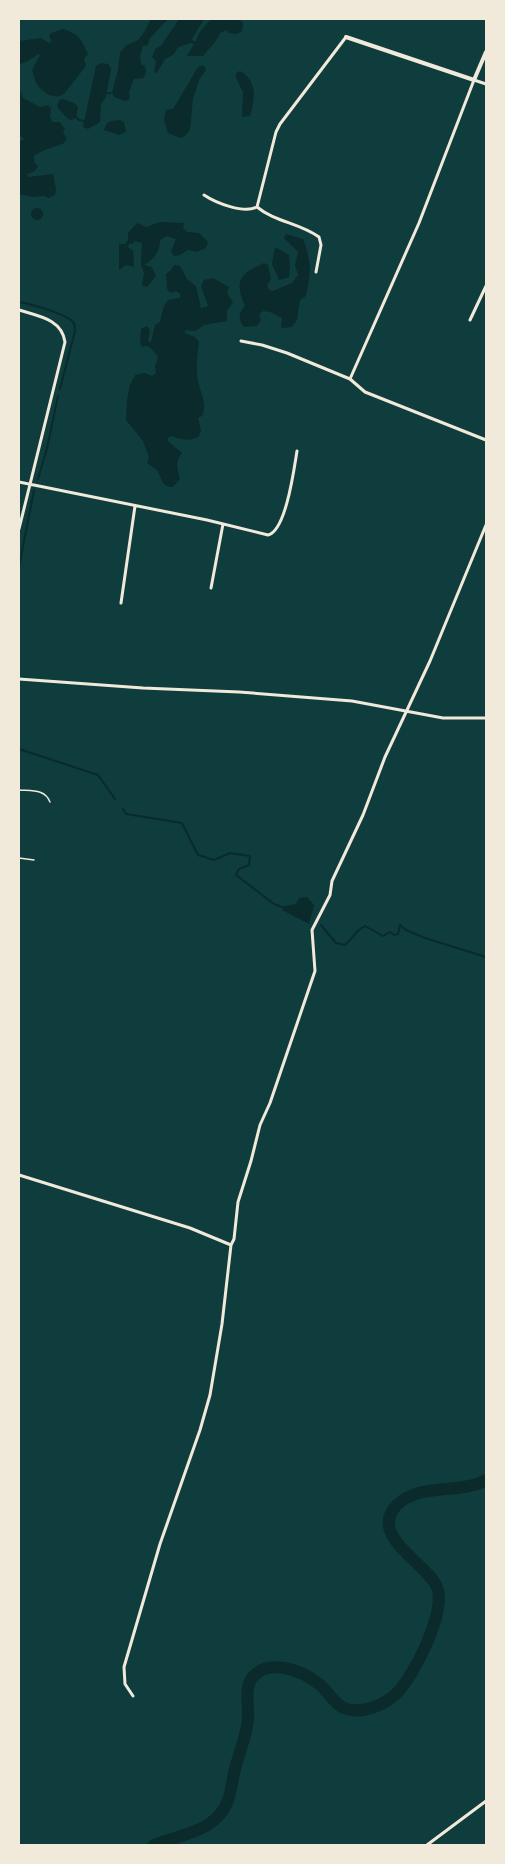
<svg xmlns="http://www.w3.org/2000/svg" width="505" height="1864" font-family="'DejaVu Sans',sans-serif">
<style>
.water{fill:#0a2a2b}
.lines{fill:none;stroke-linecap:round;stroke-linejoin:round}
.stream{stroke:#0a2a2b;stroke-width:2}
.river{stroke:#0a2a2b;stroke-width:12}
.service{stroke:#f1e9da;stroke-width:1.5}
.minor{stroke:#f1e9da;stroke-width:3}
.tertiary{stroke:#f1e9da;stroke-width:4}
</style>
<rect width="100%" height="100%" fill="#0f3d3e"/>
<path class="water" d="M151 19H168L150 38 148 45 143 46 140 56 141 64 145 66 146 72 144 78 134 79 129 92 130 99 125 101 114 97 112 93 118 70 120 53 125 46 138 40 143 34Z
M179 19H204L192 39 193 41H196L199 33 211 19H237L241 20 243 24 242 31 237 34 229 33 226 30 220 33C217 42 209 48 203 56H188L187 55 194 45 192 43 178 47 174 54 165 59 157 73 154 72 156 61 152 57 156 48 161 46Z
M63 29C78 33 82 40 88 54L84 59 86 66 64 94C55 100 45 94 38 86 35 82 34 75 32 70L40 55 38 54 28 61 20 64 19 41 41 38 49 43 52 41 49 36 51 33Z
M101 63 108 64 111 69 106 97 101 104 100 122 88 129 83 127 96 66Z
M203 65 206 68 205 72 200 78 193 98 190 130 186 135 181 138 168 133 164 120 166 110 173 109 198 67Z
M240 71C258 81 255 100 250 116L242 117 243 92 236 78V73Z
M19 88 23 98 40 107 48 105 51 108 50 117 53 122H60L65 129 63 133 67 138 64 143C55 147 41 150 34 156V162L38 166 35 171 27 174 28 177 53 174 56 189 55 195 49 198 44 196 33 197 19 194V142L25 139 19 135Z
M63 99 76 104 78 108 76 117 72 120 68 119 57 107 59 100Z
M120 120 124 122 126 132 119 135 104 130C107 120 111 121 120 120Z
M31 214a6 6 0 1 1 12 0a6 6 0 1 1-12 0Z
M160 222 184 223 183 228 187 232 199 233 208 242 206 248 196 252 188 250 180 255 174 256 171 251 176 239 167 236 160 240C160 252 154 259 144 265L152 267 156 276 147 287 142 286 144 273 141 265 142 243 134 241 133 244H129L128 247 133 251 134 267 126 265 119 270V244H125L128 240V233L137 223 146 227Z
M286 234 303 239C312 263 311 271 306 296L300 300 297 320 292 327 281 328 282 318 270 312 263 311 259 315 261 320 257 326 244 327C238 319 238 314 245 306 234 281 239 274 264 263L268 265 271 279 267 285 269 290 273 291 292 283 298 275 295 265 298 252 284 238Z
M275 247 289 255 290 267 289 277 279 280 272 264Z
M174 265 180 266 187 279 196 286 201 308 208 306 201 286 204 280 213 278 229 287 227 292 233 303 227 310V321L204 325 195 331 185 330V333L195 337 199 342C198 352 196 363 197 374 197 389 209 401 202 416L198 418 201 431 198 437C188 442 181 439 170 436L168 438V441L182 453C175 461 177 469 180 479L173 487C161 487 163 480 158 472 155 468 150 465 147 463L149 457 143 441 126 420 127 400 130 385 135 375 145 373 152 376 156 373 155 367 158 357C153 351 150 344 142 347L140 342 141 329 147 326 150 330 148 341 151 342 155 325 160 322 164 306 168 300 180 298V294L176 291 171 293 167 289 166 274 171 270Z
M307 897 314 905 309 924 282 910 285 906 296 904 299 898Z"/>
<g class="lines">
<path class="stream" d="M107 93H112
M76 117 79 120 84 121
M19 302C31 304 62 313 71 320 75 323 75 327 75 331L60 389
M38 479 47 448 58 396
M19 567 34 490
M19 749 98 775 115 799
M123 809 126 814 182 823 198 855 214 860 230 853 250 856 249 865 239 869 236 875 274 904 285 908
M321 925 336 943 345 945C352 939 357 929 365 926L383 936 390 932 394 935 398 934 400 925 406 930 425 938 486 957"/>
<path class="river" d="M154 1845C181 1834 217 1832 228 1800 232 1790 232 1779 235 1769 239 1752 247 1736 248 1718 249 1706 244 1688 252 1678 268 1657 303 1671 319 1684 328 1691 334 1704 344 1708 361 1715 384 1705 396 1694 414 1676 447 1611 437 1587 427 1563 367 1536 397 1505 420 1482 459 1495 486 1480"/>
<path class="service" d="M19 790C32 791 45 789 50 802
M19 858 34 860"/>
<path class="minor" d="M204 195C216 203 244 214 257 207 275 222 300 223 319 237L321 245 316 272
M257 207 276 132 280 124 346 37
M19 310C38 316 62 319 65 342L19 529
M470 320 486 286
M241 341 262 345 287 353 350 379 365 392 486 440
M350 379 419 223 474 80 486 84
M19 482 207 520 268 535C286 531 294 469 297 451
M211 588 223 524
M121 603 135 506
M19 679 143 688 239 692 352 701 443 718H486
M19 1175 190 1228 231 1245
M133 1696 125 1684 124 1667 160 1544 200 1430 210 1395 222 1324 231 1245 234 1239 238 1202 251 1161 260 1125 270 1103 315 971 312 930 330 895 332 881 363 815 385 757 430 661 486 525
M427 1845 486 1801"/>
<path class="tertiary" d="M346 37 474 80 486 52"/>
</g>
<rect width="505" height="1864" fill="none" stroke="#f1e9da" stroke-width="40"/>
</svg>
